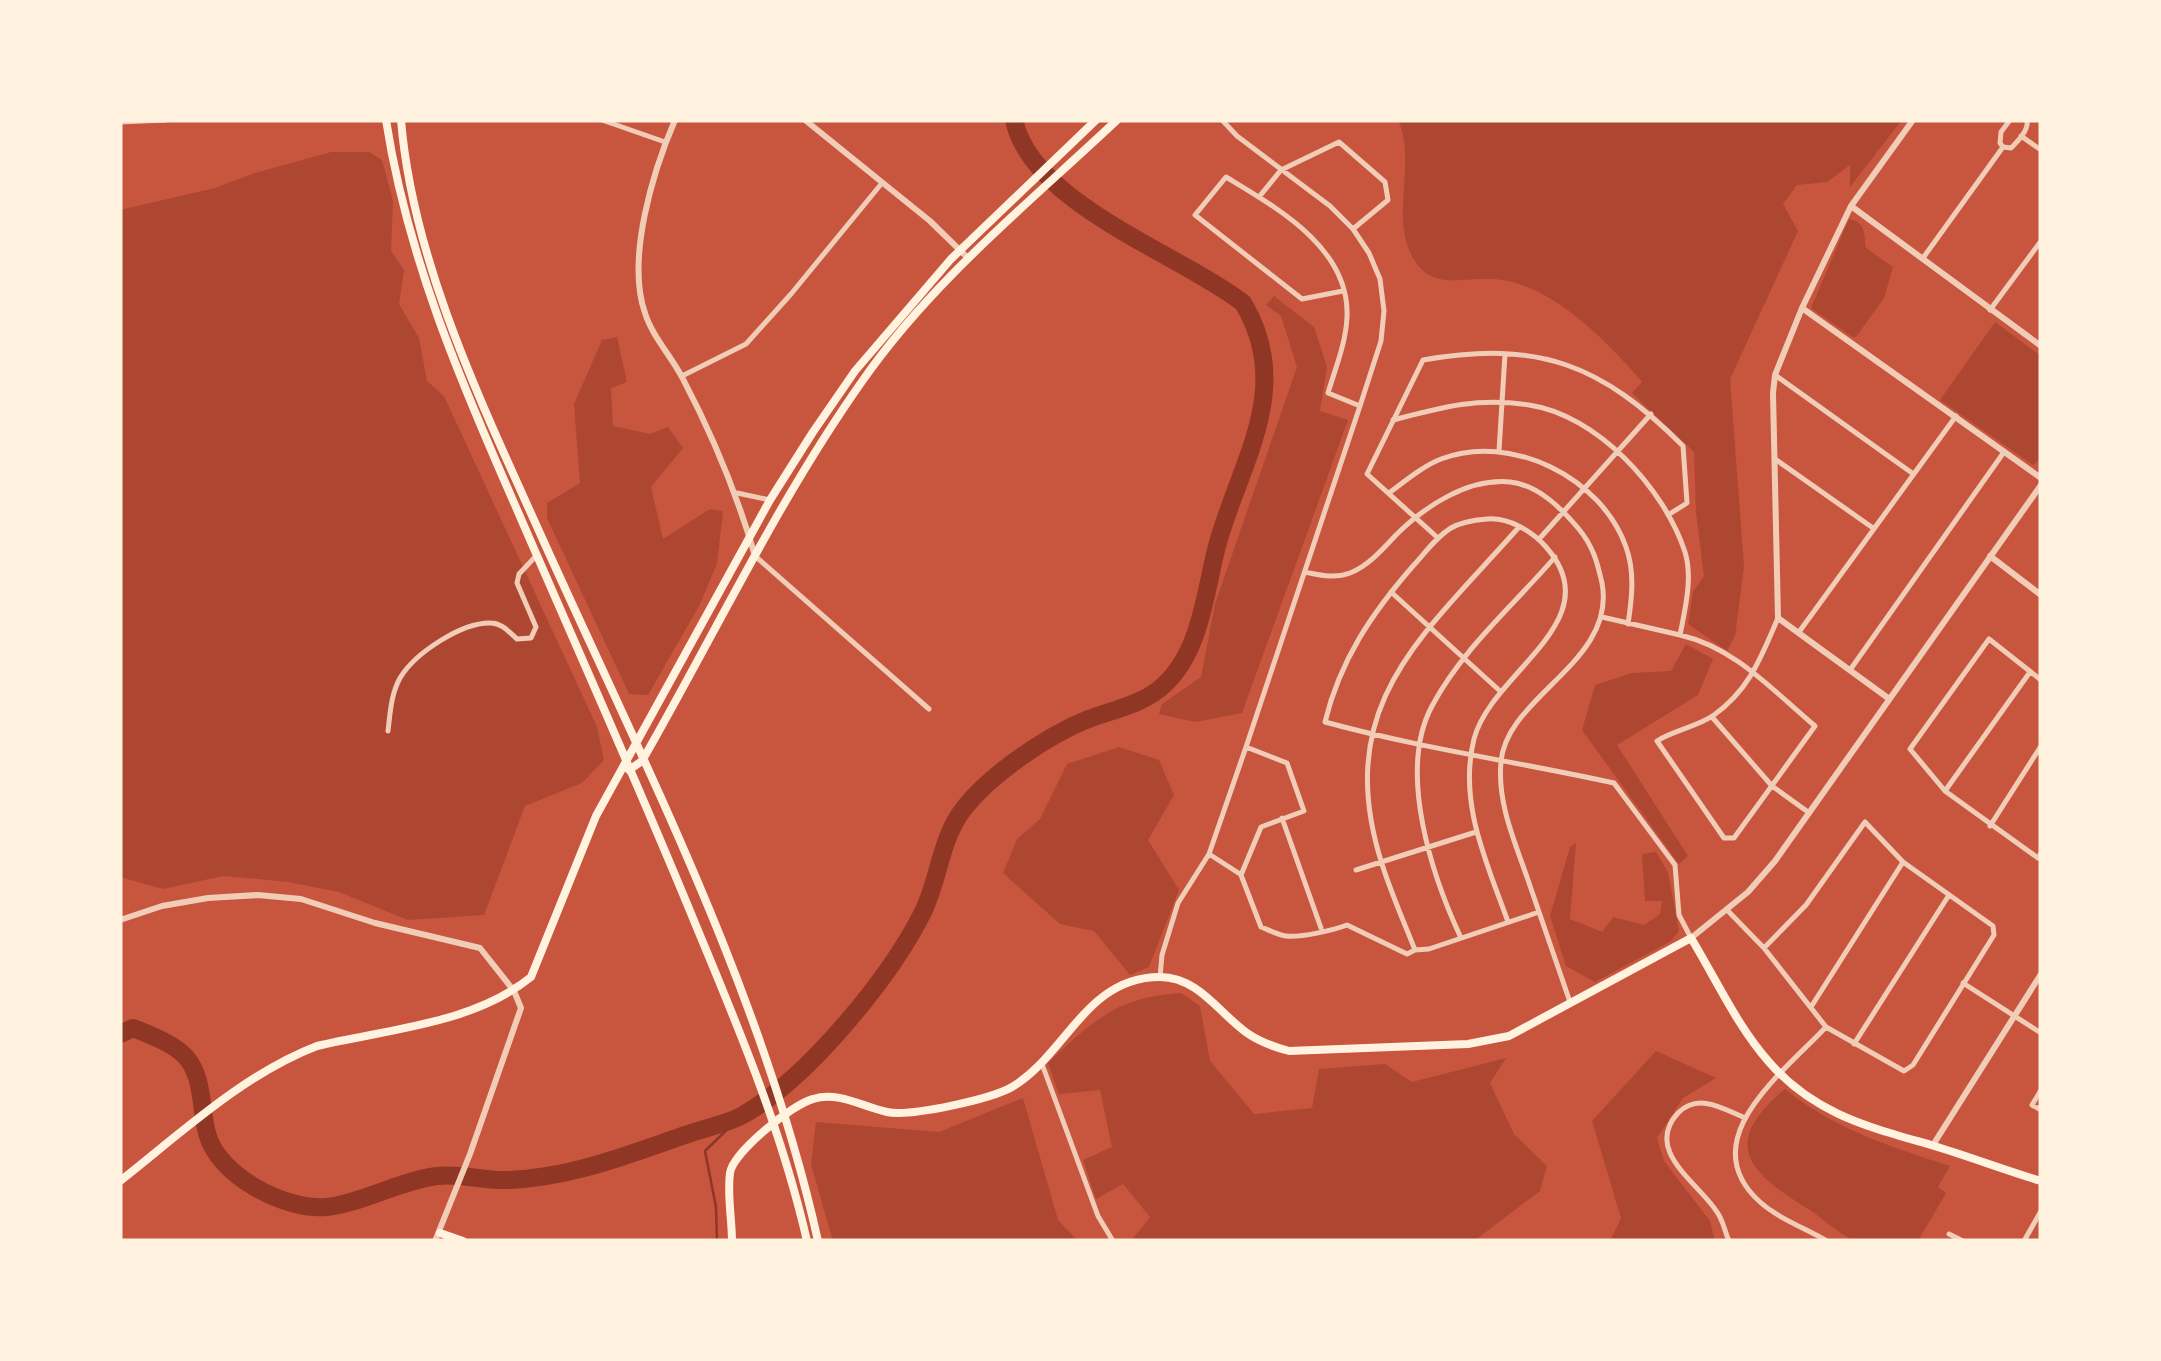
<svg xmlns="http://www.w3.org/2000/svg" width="2161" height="1361" font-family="'Archivo Narrow',sans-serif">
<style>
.green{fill:#ae4732}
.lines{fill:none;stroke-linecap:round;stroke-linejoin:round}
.stream{stroke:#8f3625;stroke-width:2.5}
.river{stroke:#8f3625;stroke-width:18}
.minor{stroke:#f1ccb7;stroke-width:5}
.tertiary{stroke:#f1ccb7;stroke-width:6}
.secondary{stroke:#fff3e0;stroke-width:8}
.primary{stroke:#fff3e0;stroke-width:8}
</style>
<rect width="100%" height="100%" fill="#c8553d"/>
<path class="green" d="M1398 120H1902L1850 187V165L1827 182 1797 185 1783 204 1798 231 1730 379 1744 566 1735 636 1727 651 1688 624 1693 592 1704 576 1696 512 1694 452 1632 393 1642 382C1608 342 1555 288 1502 280 1467 274 1433 295 1412 256 1390 215 1417 162 1398 120Z
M331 152H369L382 160 393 201 391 251 404 270 399 304 419 338 427 381 444 396 597 727 604 760 582 783 525 806 484 915 408 920 339 892 288 882 223 876 163 889 120 877V210L215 188 255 173Z
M1849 219C1866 222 1864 234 1866 248L1893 267 1884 298 1856 337H1852L1811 308Z
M1274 296 1314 327 1327 367 1320 411 1348 420 1242 713 1195 722 1159 714 1162 704 1201 677 1215 604 1297 367 1281 316 1266 305Z
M1995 322 2041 356V458L2033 465 1940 400Z
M617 337 627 382 611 388 613 426 650 434 668 427 683 448 651 487 663 539 710 509 723 511 717 564 700 604 648 695 629 694 547 518V503L580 483 574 404 602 340Z
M1686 644 1713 659 1698 695 1617 745 1688 856 1679 864 1582 730 1595 685 1632 673 1671 671Z
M1119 747 1159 760 1174 795 1148 840 1179 890 1149 967 1130 975 1094 931 1060 924 1003 873 1017 839 1040 819 1067 764Z
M1576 843 1570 919 1602 932 1613 917 1644 925 1660 914 1662 901H1645L1642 854 1656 852 1668 872 1679 931 1671 941 1595 982 1566 966 1550 916 1570 847Z
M1181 993 1200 1006 1210 1061 1254 1114 1312 1108 1319 1069 1385 1064 1412 1082 1506 1058 1490 1083 1514 1134 1547 1166 1540 1191 1474 1241H1131L1150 1217 1123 1184 1096 1199 1083 1160 1112 1147 1100 1090 1059 1094 1048 1063C1093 1021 1116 997 1181 993Z
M1656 1051 1716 1078 1683 1098 1657 1138 1664 1161 1710 1221 1715 1241H1610L1621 1218 1592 1121Z
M1785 1089C1834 1129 1891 1147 1950 1166L1938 1187 1946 1193 1918 1241C1900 1241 1872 1246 1856 1241 1840 1236 1824 1219 1810 1210 1750 1173 1718 1145 1785 1089Z
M1023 1098 1058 1220 1078 1241H833L811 1165 816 1122 939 1132Z"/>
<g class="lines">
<path class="stream" d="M717 1241 716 1207 705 1151 741 1116"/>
<path class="river" d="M120 1034 133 1028C150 1035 173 1043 186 1057 204 1078 200 1108 207 1133 217 1175 285 1211 327 1207 362 1203 399 1181 437 1176 460 1173 484 1181 507 1180 570 1178 627 1155 685 1135 704 1128 727 1124 743 1115 807 1079 890 978 923 912 940 877 940 838 965 807 991 774 1047 736 1086 720 1112 710 1145 704 1165 684 1201 650 1205 592 1217 546 1239 464 1295 389 1243 303 1178 253 1032 204 1014 120"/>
<path class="minor" d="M602 120 665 142
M2010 120 2001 132 2000 143 2003 147 2011 148C2018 141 2029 130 2027 120
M120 122 166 120
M2021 136 2041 150
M1259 197 1281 170 1339 142 1385 182 1388 200 1353 229
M1923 258 2003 147
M1343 291 1302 299 1195 215 1226 177C1277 208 1350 248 1347 317 1346 343 1335 369 1328 393L1360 406
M1990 310 2041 241
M1775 375 1912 473
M682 376 746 344 791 294 882 183
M1393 420C1442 407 1478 397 1529 405 1597 415 1664 488 1685 552 1693 578 1685 609 1680 635L1602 617
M1499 451 1505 354
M1775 459 1873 528
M737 493 770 500
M1389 493C1405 481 1423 466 1441 459 1511 432 1602 478 1626 547 1635 572 1632 598 1628 624
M1519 527C1423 636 1331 704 1382 864 1391 893 1404 922 1415 950L1429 949 1539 912
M1438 538 1367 474 1423 360C1539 340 1601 364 1683 446L1687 503 1668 515
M1540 538 1651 414
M755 556 929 709
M1305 572C1320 575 1334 579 1350 573 1368 566 1383 549 1396 535 1425 506 1468 478 1510 482 1538 485 1561 508 1578 528 1593 546 1597 561 1602 583 1617 662 1506 696 1501 762 1497 803 1515 842 1528 880 1542 921 1556 962 1570 1002
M1391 592 1500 691
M1799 632 1956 416
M1680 635C1736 648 1772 690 1815 726L1734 838H1724L1657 741C1674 730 1697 727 1714 715 1750 689 1761 657 1778 618
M1850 670 2004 452
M2041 680 1989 639 1910 749 1945 791 2038 858 2041 853
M1712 717 1772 786 1808 812
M388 731C390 714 391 694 400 678 415 653 462 622 491 623 502 623 510 633 517 639L531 638 536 627 517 583 519 574 536 556
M1246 747 1287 763 1304 811 1261 827 1241 875 1261 927C1269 930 1278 935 1286 936 1300 938 1334 930 1347 925L1407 954 1415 950
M1945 791 2030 672
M1282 818 1321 928
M1990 826 2041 746
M1209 854 1240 874
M1356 870 1476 832
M1728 911 1764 948 1826 1027 1904 1071 1913 1065 1994 935 1993 926 1903 862 1865 822 1806 905 1764 948
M1508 922C1487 863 1458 803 1474 739 1491 672 1612 621 1546 547 1532 531 1508 517 1487 519 1475 520 1461 522 1451 528 1436 537 1425 553 1413 566 1372 613 1340 660 1325 722 1420 748 1518 762 1614 783L1675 865 1679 915 1691 938
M1461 938C1432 876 1397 771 1432 706 1462 649 1514 605 1555 557
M1160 977 1162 955 1178 903 1209 854 1246 747 1360 406 1381 341 1384 311 1380 279 1369 253 1353 229 1330 206 1237 136 1222 120
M1963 983 2041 1033
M1811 1007 1903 862
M1826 1027C1784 1072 1691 1140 1760 1202 1779 1219 1805 1228 1827 1241
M1854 1044 1949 895
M1042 1064 1098 1216 1113 1241
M2041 1090 2032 1105 2041 1110
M1949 1234 1963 1241
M1729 1241C1725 1232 1723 1220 1717 1212 1699 1183 1643 1151 1678 1113 1698 1093 1722 1108 1743 1117
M2024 1241 2041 1211"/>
<path class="tertiary" d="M675 120C653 171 626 259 645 313 652 336 672 357 683 379 713 436 737 494 755 556
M805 120 930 221 969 259
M1851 206 2041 346
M1802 308 2041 478
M1990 556 2041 595
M1888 698 1778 618 1773 393 1775 375 1802 308 1851 206 1913 120
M120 920 162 906 208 898 258 895 301 899 375 923 480 948 514 991 521 1008 470 1154 435 1241
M1691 938 1748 892 1775 861 2041 485
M1933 1145 2041 974"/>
<path class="secondary" d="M440 1233 463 1241
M732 1241C732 1220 727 1194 730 1173 733 1152 793 1104 813 1099 839 1091 863 1107 887 1112 911 1117 991 1099 1012 1087 1067 1054 1086 977 1160 977 1198 977 1219 1013 1247 1033 1260 1042 1274 1047 1289 1051L1468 1044 1509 1036 1691 938C1716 979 1737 1026 1769 1062 1814 1114 1869 1127 1931 1145 1968 1156 2004 1170 2041 1181"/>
<path class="primary" d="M386 120C407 256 460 380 515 505 576 646 639 786 697 928 740 1031 782 1132 807 1241
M401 120C413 265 484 408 543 540 645 766 764 997 818 1241
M629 770 642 761C715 634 778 500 863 380 932 281 1029 203 1117 120
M120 1181C181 1133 244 1074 317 1046 388 1029 473 1024 531 977L596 816 770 500 813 432 855 371 951 259 1096 120"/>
</g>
<rect width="2161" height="1361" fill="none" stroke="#fff3e0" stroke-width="245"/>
</svg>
